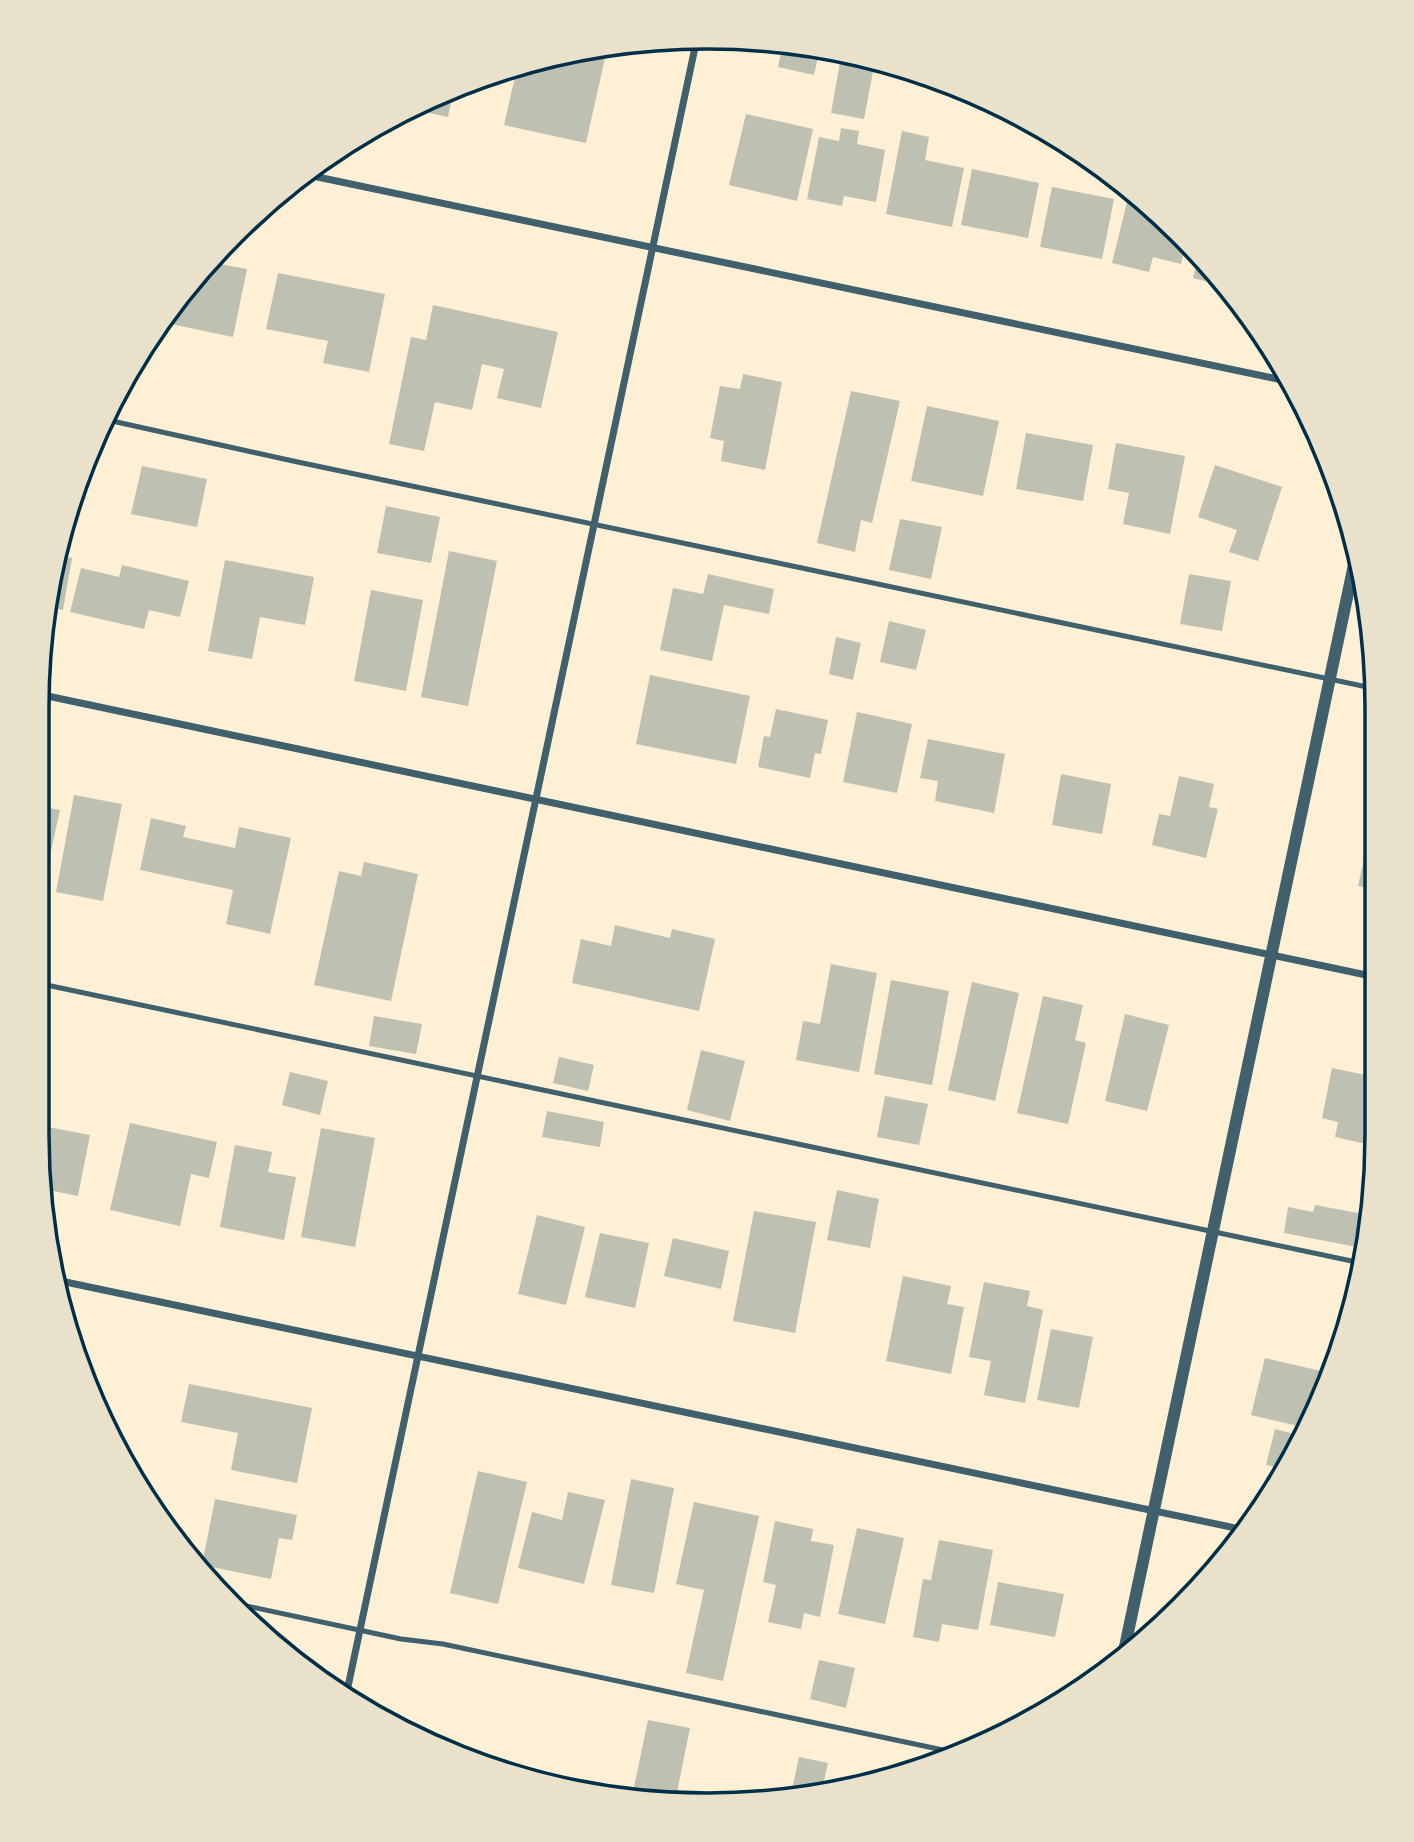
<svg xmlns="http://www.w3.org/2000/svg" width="1414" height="1842" font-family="'Archivo Narrow',sans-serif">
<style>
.building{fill:#bec0b2}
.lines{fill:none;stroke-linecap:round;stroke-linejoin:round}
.service{stroke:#3f606c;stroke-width:5}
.minor{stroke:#3f606c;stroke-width:7}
.tertiary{stroke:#3f606c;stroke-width:12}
.rim{fill:none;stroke:#003049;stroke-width:3.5}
</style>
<rect width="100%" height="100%" fill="#fdf0d5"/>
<path class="building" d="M783 44 820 48 814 75 778 67Z
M598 47 607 49 586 143 504 125 517 68 562 54 567 55 568 52 577 50Z
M842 51 875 61 864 119 831 113Z
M454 87 448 117 410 109 451 88Z
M746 114 813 129 797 201 729 185Z
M841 128 859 131 857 144 885 150 876 202 844 196 842 206 807 199 819 137 839 141Z
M902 131 929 137 925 160 964 168 952 227 886 214Z
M972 169 1039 183 1028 238 961 225Z
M1052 187 1114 199 1102 259 1040 247Z
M1127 202 1149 207 1181 233 1187 240 1181 264 1153 257 1149 272 1112 263Z
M1199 254 1217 277 1216 284 1193 278Z
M214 263 247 269 233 337 161 322 175 299Z
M278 273 385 294 369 372 323 363 328 341 266 329Z
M433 305 558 332 541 408 497 398 504 369 482 364 472 410 435 402 424 451 389 444 411 337 426 340Z
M743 374 782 382 765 470 721 461 724 441 710 438 720 386 740 389Z
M851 391 900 401 872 523 861 520 855 552 817 543Z
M927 406 999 421 983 496 911 481Z
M1026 433 1093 445 1083 501 1016 489Z
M1116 443 1185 456 1170 534 1123 524 1129 493 1108 489Z
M1215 465 1282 487 1258 561 1229 552 1237 530 1198 517Z
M142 466 207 479 197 527 131 514Z
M386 506 440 517 431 563 377 553Z
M900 519 942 527 931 579 889 570Z
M449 551 497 561 468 706 421 697Z
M56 555 72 558 63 610 47 607Z
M225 560 314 577 305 625 260 617 252 659 208 651Z
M122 565 189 581 180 617 149 610 144 629 70 612 81 568 119 577Z
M708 574 774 589 769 614 724 605 712 661 660 650 673 588 703 594Z
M1189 574 1231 581 1222 631 1180 624Z
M371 590 423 600 406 691 354 681Z
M889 621 926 630 916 670 880 662Z
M836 637 861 643 853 680 829 674Z
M650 675 750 696 736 764 636 744Z
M776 709 828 720 821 754 815 753 810 778 758 767 764 736 770 737Z
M857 712 912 724 897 793 843 782Z
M928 739 1005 754 994 813 935 801 938 781 920 778Z
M1061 774 1111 784 1102 834 1052 825Z
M1179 776 1214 784 1209 807 1218 809 1206 858 1152 845 1159 814 1170 816Z
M74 795 122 804 103 901 56 892Z
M38 806 60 810 39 905H37Z
M151 818 186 826 183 837 235 848 239 827 291 838 270 934 226 924 233 890 140 870Z
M1370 832H1372V889L1358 886Z
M364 862 418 874 391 1001 314 985 339 871 361 876Z
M615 925 670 938 672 929 715 939 699 1011 572 983 581 939 611 946Z
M831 964 877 973 859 1072 796 1060 803 1021 820 1024Z
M891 980 949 991 932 1085 874 1074Z
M972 982 1019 993 995 1101 948 1090Z
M1043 996 1083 1005 1075 1040 1086 1043 1068 1124 1017 1113Z
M1125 1014 1169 1025 1147 1111 1105 1101Z
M374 1016 422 1024 416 1054 369 1046Z
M701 1050 745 1061 730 1121 687 1110Z
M559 1057 594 1065 588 1091 553 1083Z
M1332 1068 1371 1076V1145L1335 1137 1338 1122 1322 1118Z
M290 1072 328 1081 320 1115 282 1105Z
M885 1096 928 1104 919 1145 877 1137Z
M547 1111 604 1122 600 1147 542 1137Z
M130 1123 217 1142 209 1178 191 1174 180 1226 110 1210Z
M37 1125 90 1135 78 1196 44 1189Z
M321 1128 375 1138 355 1247 301 1237Z
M235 1145 272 1152 268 1172 296 1177 284 1240 220 1227Z
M837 1190 879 1199 870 1248 827 1240Z
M1315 1205 1369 1215 1362 1248 1284 1233 1288 1207 1313 1212Z
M754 1211 816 1222 795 1333 733 1321Z
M537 1215 585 1227 566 1305 518 1294Z
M600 1233 649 1243 635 1308 585 1297Z
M673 1238 729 1251 721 1289 664 1276Z
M903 1276 951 1286 947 1304 964 1307 951 1374 886 1361Z
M984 1282 1030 1291 1027 1306 1043 1310 1025 1403 984 1395 991 1361 969 1357Z
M1051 1329 1093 1337 1079 1408 1037 1400Z
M1265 1358 1321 1371 1307 1428 1251 1415Z
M189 1384 312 1408 297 1483 231 1470 238 1433 181 1422Z
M1275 1429 1302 1436 1285 1469 1266 1465Z
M478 1471 527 1482 498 1604 450 1593Z
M631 1479 674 1488 654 1593 611 1585Z
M568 1492 605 1500 584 1584 518 1568 532 1512 562 1520Z
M215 1499 297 1515 292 1540 279 1538 271 1579 202 1565Z
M694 1502 759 1516 723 1681 686 1673 704 1590 676 1584Z
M775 1521 813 1529 811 1541 834 1545 820 1617 804 1613 801 1629 768 1622 776 1585 763 1582Z
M857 1528 904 1538 885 1624 838 1614Z
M939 1540 993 1550 978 1630 942 1624 939 1642 913 1637 923 1579 931 1580Z
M998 1582 1064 1594 1055 1637 990 1625Z
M819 1660 855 1668 846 1708 810 1699Z
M648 1720 690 1728 676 1797 633 1792Z
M799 1757 828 1763 822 1790 796 1795 791 1794Z"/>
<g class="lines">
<path class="service" d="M103 419 293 461 1372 688
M37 983 1361 1263
M228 1602 401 1639 443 1644 957 1753"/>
<path class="minor" d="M308 175 1287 381
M38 694 1371 976
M56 1280 1245 1530
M346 1696 697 38"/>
<path class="tertiary" d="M1123 1656 1356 555"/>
</g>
<path d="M0 0H1414V1842H0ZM707 49H707A658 658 0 0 1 1365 707V1135A658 658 0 0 1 707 1793H707A658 658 0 0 1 49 1135V707A658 658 0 0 1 707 49Z" fill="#e9e1ca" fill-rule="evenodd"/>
<path class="rim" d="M707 49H707A658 658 0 0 1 1365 707V1135A658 658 0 0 1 707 1793H707A658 658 0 0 1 49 1135V707A658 658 0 0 1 707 49Z"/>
</svg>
